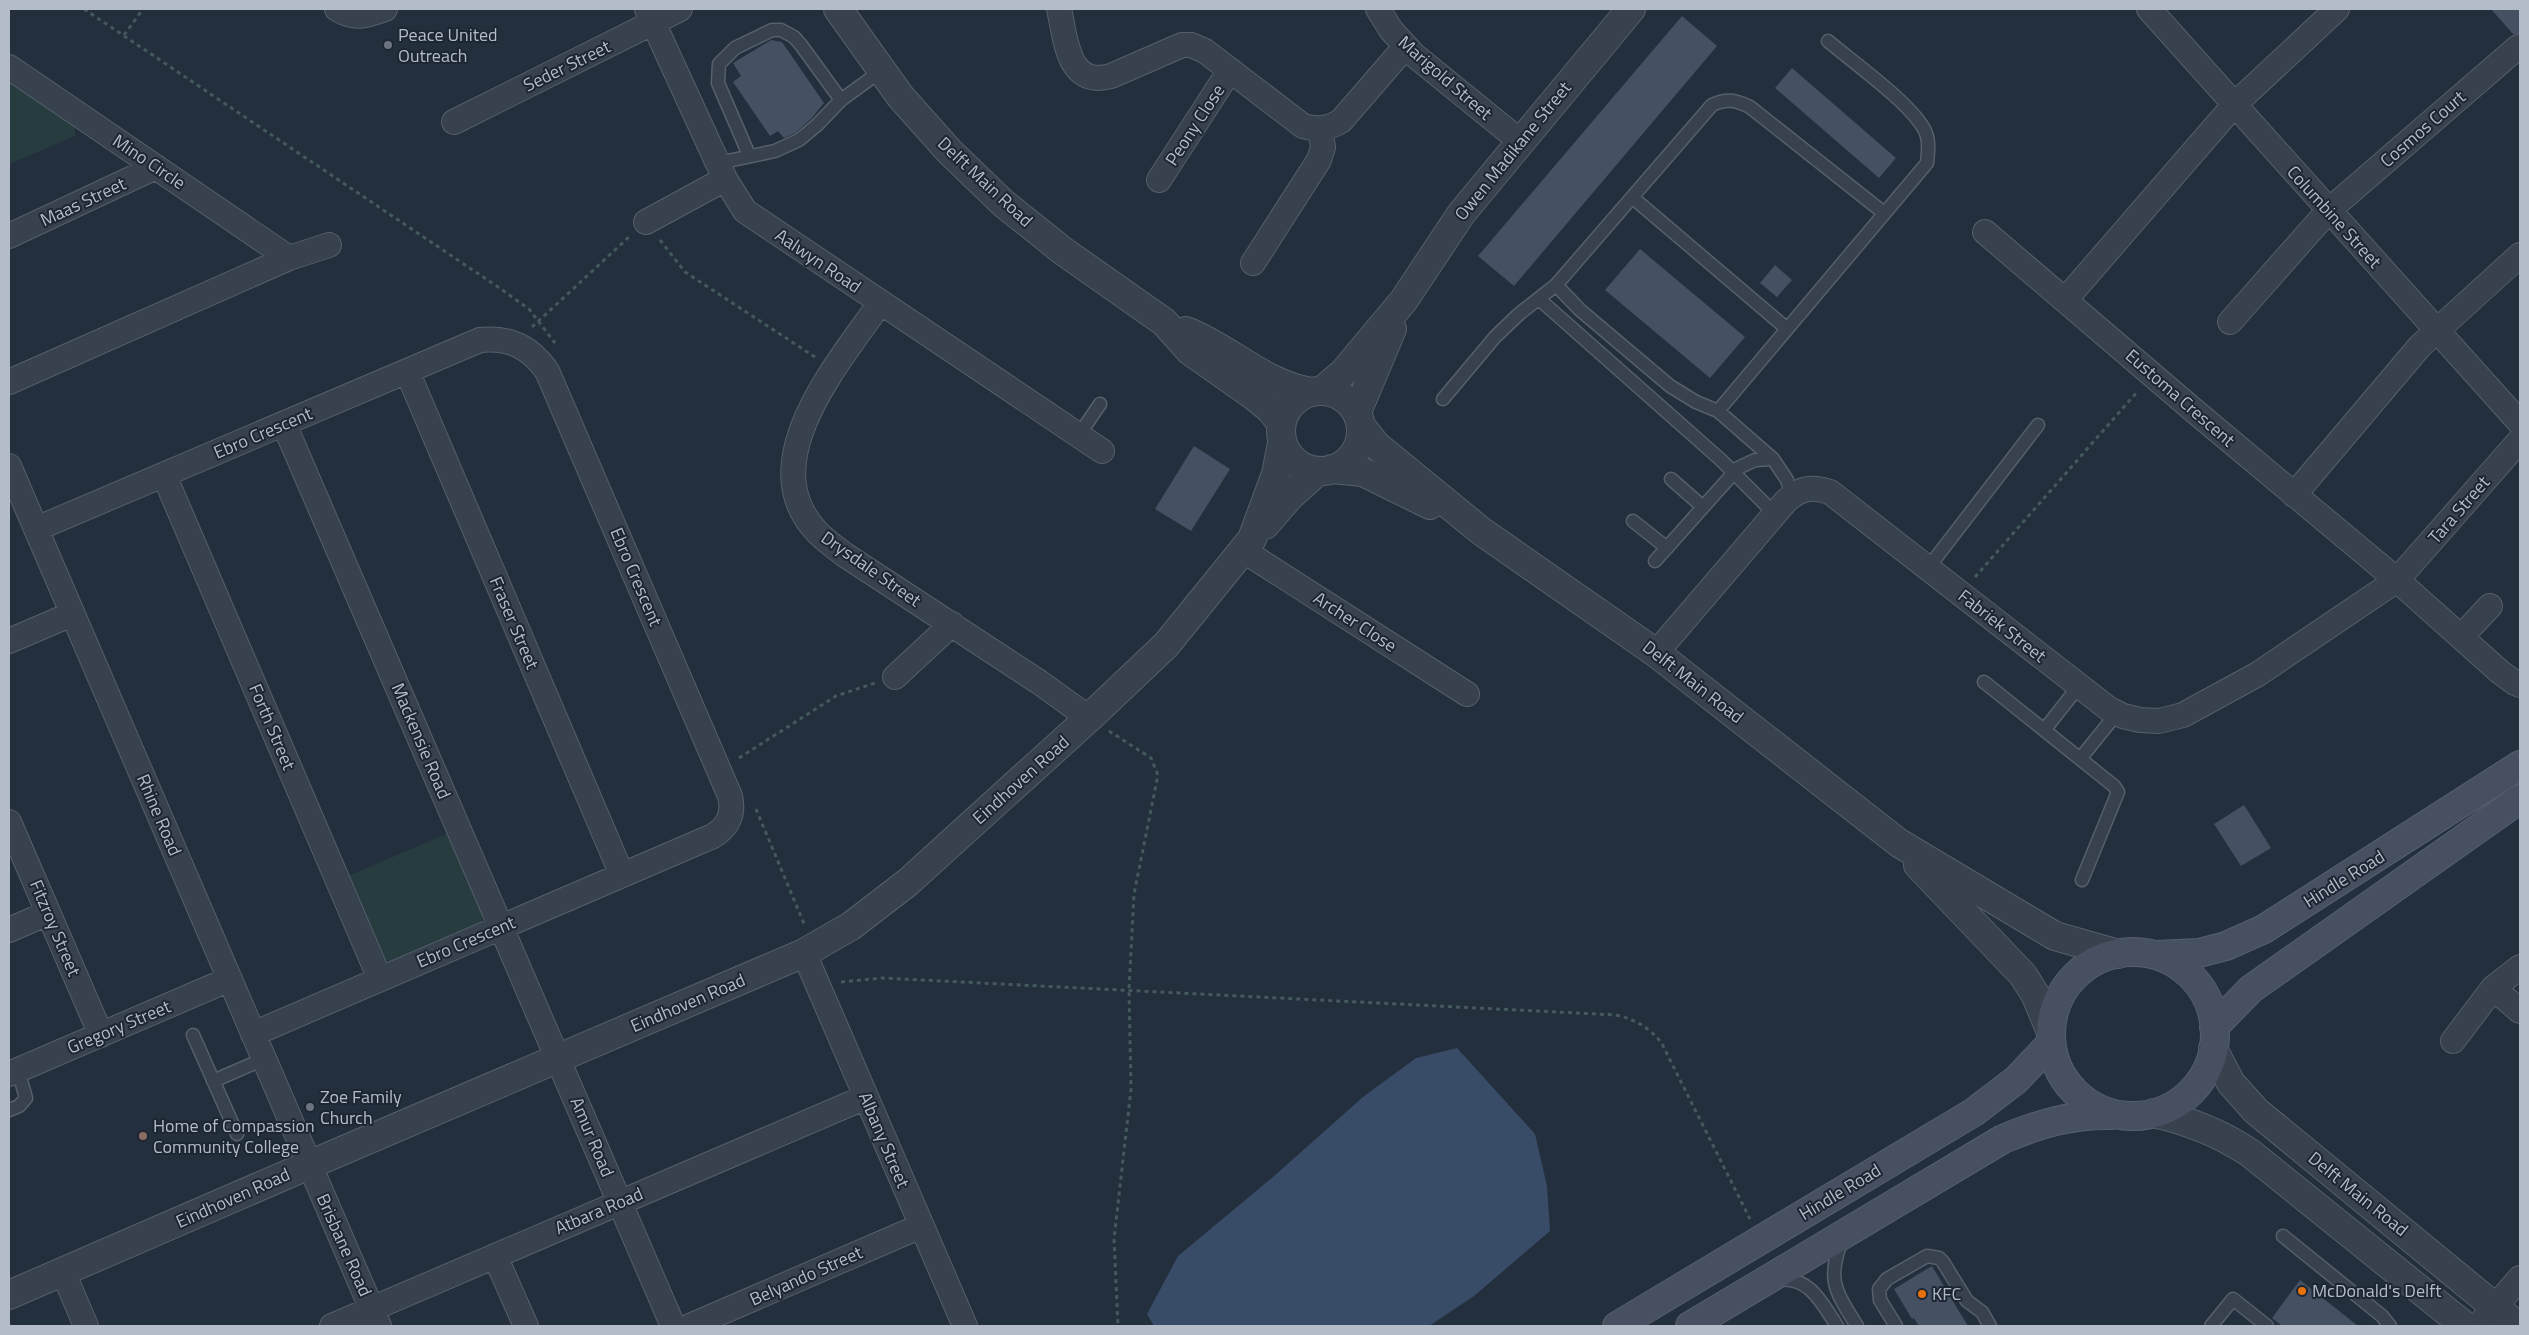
<svg xmlns="http://www.w3.org/2000/svg" width="2529" height="1335" font-family="'Titillium Web',sans-serif">
<style>
.park{fill:#263c3f}
.water{fill:#394c67}
.building{fill:#455162}
.lines{fill:none;stroke-linecap:round;stroke-linejoin:round}
.service-casing{stroke:#565f6c;stroke-width:15}
.minor-casing{stroke:#565f6c;stroke-width:26}
.tertiary-casing{stroke:#565f6c;stroke-width:30}
.secondary-casing{stroke:#565f6c;stroke-width:30}
.path{stroke:#44595c;stroke-width:3;stroke-dasharray:4 4;stroke-linecap:butt}
.service{stroke:#38414e;stroke-width:12}
.minor{stroke:#38414e;stroke-width:24}
.tertiary{stroke:#38414e;stroke-width:28}
.secondary{stroke:#465061;stroke-width:28}
.worship-dot{fill:#6b7280;stroke:#1d2633;stroke-width:2}
.education-dot{fill:#8d6e63;stroke:#1d2633;stroke-width:2}
.food-dot{fill:#e8710a;stroke:#1d2633;stroke-width:2}
.labels{text-anchor:middle;stroke-width:4;stroke-linejoin:round;paint-order:stroke}
.poi-label{font-size:18px;fill:#b4bcc9;stroke:#1d2633;text-anchor:start}
.street-label{font-size:18px;fill:#b4bcc9;stroke:#1d2633}
</style>
<rect width="100%" height="100%" fill="#242f3e"/>
<path class="park" d="M9 81 75 126V136L9 164Z
M451 832 484 915 479 926 392 963 380 956 346 877Z"/>
<path class="water" d="M1457 1048 1535 1134 1547 1186 1550 1231 1474 1296 1429 1326H1154L1147 1314 1178 1256 1273 1177 1363 1097 1416 1058Z"/>
<path class="building" d="M2491 9H2520V34H2513Z
M1682 16 1717 46 1514 286 1478 256Z
M771 40 782 42 824 103 811 119 795 133 784 138 778 131 770 136 733 82 741 76 733 63Z
M1792 68 1896 158 1879 178 1775 88Z
M1640 249 1745 337 1710 378 1605 290Z
M1775 265 1792 280 1777 297 1760 283Z
M1194 446 1230 469 1191 531 1155 509Z
M2244 805 2271 848 2241 866 2214 824Z
M1932 1266 1957 1308 1968 1326H1919L1914 1318 1912 1319 1894 1289Z
M2300 1280 2358 1326H2282L2272 1318Z"/>
<g class="lines">
<g class="service-casing">
<path id="service" d="M749 155 718 83 719 64 735 48 772 30H781L794 37 801 45 841 100
M718 163 775 151 799 140 817 125 841 100 881 71
M1632 197 1786 328
M1556 285 1580 310 1670 386 1696 402 1718 411 1773 459 1787 480 1792 495
M1539 299 1721 460 1774 513
M1443 399 1495 337 1519 314 1556 285 1712 105C1726 98 1736 100 1750 107L1884 213
M1718 411 1927 163C1928 152 1930 139 1924 129 1909 102 1854 63 1828 41
M1079 435 1100 404
M1671 479 1703 507
M1633 521 1667 548
M1655 561 1738 468 1755 460 1773 459
M1928 568 2038 425
M1984 682 2114 786 2118 792 2082 880
M2045 729 2079 686
M2080 759 2117 713
M193 1035 237 1134
M213 1081 264 1059
M9 1110 19 1106 26 1098 18 1070
M2283 1236 2382 1316 2390 1326
M1842 1240C1826 1280 1836 1292 1857 1326
M1777 1280C1809 1275 1822 1303 1837 1326
M1896 1326 1880 1300 1879 1289 1887 1279 1927 1256 1939 1258 1943 1262 1967 1301 1982 1312 1990 1326
M2211 1326 2233 1299 2267 1326"/>
</g>
<g class="minor-casing">
<path id="minor" d="M337 9C355 20 366 16 385 9
M647 9 725 179 745 211 1102 451
M1059 9C1066 39 1067 88 1111 76L1182 45H1191L1205 51 1303 126C1317 130 1328 129 1341 121L1405 47
M1378 9 1391 30 1414 55 1520 141
M2149 9 2520 423
M9 67 289 258
M454 122 680 9
M1159 180 1230 70
M646 222 725 179
M1985 232 2198 414 2397 580 2500 672 2515 683 2520 685
M9 236 156 167
M1253 263 1319 160 1323 147 1320 129
M2066 299 2234 105 2337 9
M880 303C839 363 750 463 818 533 826 541 836 548 845 555L1039 682 1089 718
M2230 322 2328 211 2518 47
M407 371 622 875
M9 382 289 258 329 245
M284 424 673 1326
M9 466 379 1326
M164 475 380 979
M2294 495 2420 346 2520 255
M36 529 480 340C510 337 530 347 547 371L730 796C734 813 729 826 713 836L253 1034
M1244 551 1467 694
M2461 637 2490 606
M9 641 72 614
M1656 653 1786 501C1800 488 1812 486 1830 492L2109 709 2123 716 2140 720 2159 721 2183 715 2258 674 2397 580 2520 440
M895 677 952 624
M9 822 101 1035
M9 930 48 913
M804 953 965 1326
M2493 988 2520 1011
M2453 1041 2493 988 2520 967
M9 1074 230 979
M495 1256 526 1326
M63 1272 86 1326
M332 1326 866 1097
M690 1326 921 1226
M2478 1326 2520 1278"/>
</g>
<g class="tertiary-casing">
<path id="tertiary" d="M838 9 900 96 949 151 1003 203 1063 251 1164 322 1190 351 1254 396 1270 409 1281 423
M1186 331C1230 348 1263 384 1311 392
M1323 390 1343 373 1404 300 1461 214 1631 9
M1281 431a40 40 0 1 1 80 0a40 40 0 1 1-80 0Z
M1357 412 1392 329
M1361 426 1376 445 1481 531 1656 653 1899 843 2055 936 2118 954
M1332 469 1363 472 1430 505
M1265 525 1290 496 1318 471
M1918 865 2023 975 2035 994 2051 1032
M2213 1049 2231 1083 2256 1111 2518 1326
M2154 1113C2190 1121 2220 1133 2250 1153L2465 1326
M9 1295 309 1165 804 953 851 926 907 883 1089 718 1166 645 1252 539 1276 474 1282 443"/>
</g>
<g class="secondary-casing">
<path id="secondary" d="M2051 1034a82 82 0 1 1 164 0a82 82 0 1 1-164 0Z
M2157 955 2199 953 2226 946 2264 929 2520 765
M2214 1027 2251 989 2520 799
M1617 1326 1974 1112 2016 1080 2051 1043
M1690 1326 2003 1139C2039 1124 2072 1114 2111 1115"/>
</g>
<path class="path" d="M84 9 498 287 529 309 555 343
M124 35 143 9
M660 240 685 272 815 357
M532 327 630 236
M1975 577 2137 392
M1109 731 1151 758 1158 775 1134 894 1129 990 1131 1089 1114 1239 1118 1326
M739 758 836 696 875 683
M756 809 805 926
M841 982 882 978 1616 1015C1636 1020 1647 1026 1661 1042L1750 1219"/>
<use href="#service" class="service"/>
<use href="#minor" class="minor"/>
<use href="#tertiary" class="tertiary"/>
<use href="#secondary" class="secondary"/>
</g>
<g class="worship-dot">
<circle cx="388" cy="45" r="5"/>
<circle cx="310" cy="1107" r="5"/>
</g>
<circle class="education-dot" cx="143" cy="1136" r="5"/>
<g class="food-dot">
<circle cx="2302" cy="1291" r="5"/>
<circle cx="1922" cy="1294" r="5"/>
</g>
<g class="labels">
<g class="poi-label">
<text x="398" y="41">Peace United<tspan x="398" dy="21">Outreach</tspan></text>
<text x="320" y="1103">Zoe Family<tspan x="320" dy="21">Church</tspan></text>
<text x="153" y="1132">Home of Compassion<tspan x="153" dy="21">Community College</tspan></text>
<text x="2312" y="1297">McDonald's Delft</text>
<text x="1932" y="1300">KFC</text>
</g>
<g class="street-label">
<text transform="translate(567 66) rotate(-26)" y="6">Seder Street</text>
<text transform="translate(1445 78) rotate(41)" y="6">Marigold Street</text>
<text transform="translate(1195 125) rotate(-57)" y="6">Peony Close</text>
<text transform="translate(2423 129) rotate(-41)" y="6">Cosmos Court</text>
<text transform="translate(1513 151) rotate(-51)" y="6">Owen Madikane Street</text>
<text transform="translate(149 162) rotate(34)" y="6">Mino Circle</text>
<text transform="translate(985 182) rotate(43)" y="6">Delft Main Road</text>
<text transform="translate(83 202) rotate(-25)" y="6">Maas Street</text>
<text transform="translate(2334 217) rotate(48)" y="6">Columbine Street</text>
<text transform="translate(818 261) rotate(34)" y="6">Aalwyn Road</text>
<text transform="translate(2180 398) rotate(41)" y="6">Eustoma Crescent</text>
<text transform="translate(263 433) rotate(-23)" y="6">Ebro Crescent</text>
<text transform="translate(2459 510) rotate(-49)" y="6">Tara Street</text>
<text transform="translate(871 569) rotate(35)" y="6">Drysdale Street</text>
<text transform="translate(636 577) rotate(67)" y="6">Ebro Crescent</text>
<text transform="translate(1355 622) rotate(33)" y="6">Archer Close</text>
<text transform="translate(514 623) rotate(67)" y="6">Fraser Street</text>
<text transform="translate(2002 626) rotate(38)" y="6">Fabriek Street</text>
<text transform="translate(1693 682) rotate(38)" y="6">Delft Main Road</text>
<text transform="translate(272 727) rotate(67)" y="6">Forth Street</text>
<text transform="translate(421 741) rotate(67)" y="6">Mackensie Road</text>
<text transform="translate(1021 780) rotate(-42)" y="6">Eindhoven Road</text>
<text transform="translate(159 815) rotate(67)" y="6">Rhine Road</text>
<text transform="translate(2344 879) rotate(-32)" y="6">Hindle Road</text>
<text transform="translate(55 928) rotate(67)" y="6">Fitzroy Street</text>
<text transform="translate(466 942) rotate(-23)" y="6">Ebro Crescent</text>
<text transform="translate(688 1003) rotate(-23)" y="6">Eindhoven Road</text>
<text transform="translate(119 1027) rotate(-23)" y="6">Gregory Street</text>
<text transform="translate(592 1137) rotate(67)" y="6">Amur Road</text>
<text transform="translate(884 1140) rotate(67)" y="6">Albany Street</text>
<text transform="translate(1840 1192) rotate(-31)" y="6">Hindle Road</text>
<text transform="translate(2358 1194) rotate(39)" y="6">Delft Main Road</text>
<text transform="translate(233 1198) rotate(-24)" y="6">Eindhoven Road</text>
<text transform="translate(599 1211) rotate(-23)" y="6">Atbara Road</text>
<text transform="translate(344 1245) rotate(66)" y="6">Brisbane Road</text>
<text transform="translate(806 1276) rotate(-24)" y="6">Belyando Street</text>
</g>
</g>
<rect width="2529" height="1335" fill="none" stroke="#b4bcc9" stroke-width="20"/>
</svg>
